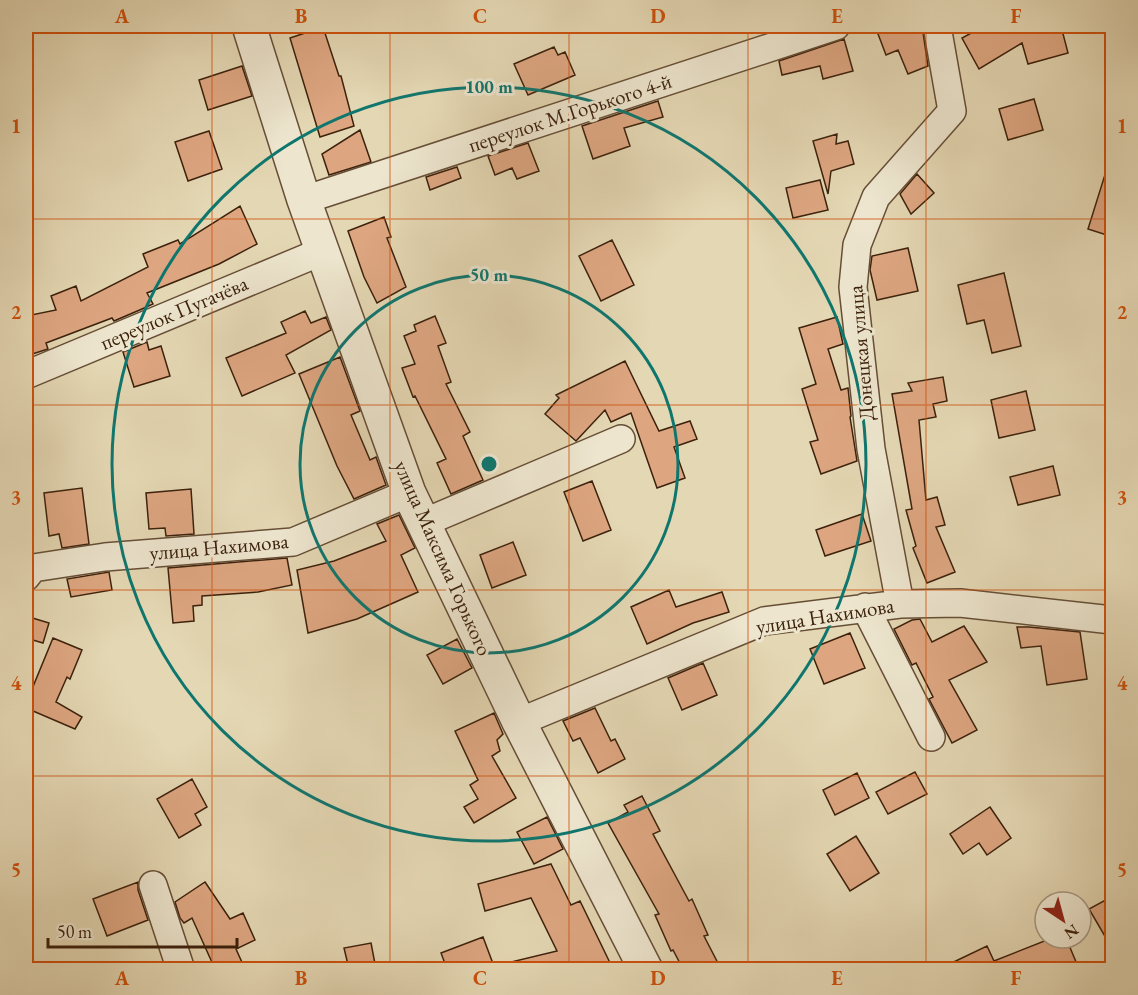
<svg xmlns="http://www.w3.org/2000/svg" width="1138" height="995" font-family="'EB Garamond',serif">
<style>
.building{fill:#dda681;stroke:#3c210c;stroke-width:1.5}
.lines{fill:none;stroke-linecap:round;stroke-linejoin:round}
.minor-casing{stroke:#664e36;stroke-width:30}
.tertiary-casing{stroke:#664e36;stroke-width:36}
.minor{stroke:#ede5ce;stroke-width:27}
.tertiary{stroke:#ede5ce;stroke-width:33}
.grid{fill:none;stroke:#ce510c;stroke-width:1.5;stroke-opacity:0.55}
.ring{fill:none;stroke:#0f766e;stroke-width:3}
.labels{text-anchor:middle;stroke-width:6;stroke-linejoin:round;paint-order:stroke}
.street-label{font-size:21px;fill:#3c210c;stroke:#ede5ce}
.centre{fill:#0f766e;stroke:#ede5ce;stroke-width:3}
.ring-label{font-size:18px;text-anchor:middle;font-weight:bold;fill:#0f766e;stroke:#ede5ce;stroke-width:6;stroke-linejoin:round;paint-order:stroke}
.neatline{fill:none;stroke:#ce510c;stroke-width:2}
.grid-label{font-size:20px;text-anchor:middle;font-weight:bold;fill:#ce510c}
</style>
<rect width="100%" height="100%" fill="#e4d7b3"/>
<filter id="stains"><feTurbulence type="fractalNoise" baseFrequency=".00333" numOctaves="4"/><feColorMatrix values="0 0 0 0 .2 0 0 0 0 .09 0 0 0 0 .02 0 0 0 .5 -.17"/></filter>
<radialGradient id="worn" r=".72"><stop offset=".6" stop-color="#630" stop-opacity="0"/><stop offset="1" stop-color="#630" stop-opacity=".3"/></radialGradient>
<path class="building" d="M875 26H922L928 66 908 74 898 50 886 55Z
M984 26H1061L1068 53 1028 64 1022 43 979 69 962 38Z
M323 27 339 76H341L354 126 320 137 290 38Z
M844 39 853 71 823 79 820 66 782 75 779 61Z
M554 47 558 55 565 52 575 75 528 95 514 64Z
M242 66 252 96 208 110 199 80Z
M1034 99 1043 130 1008 140 999 109Z
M658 101 663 117 624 128 630 146 593 159 582 126Z
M360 130 371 162 329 175 322 154Z
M209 131 222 169 188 181 175 142Z
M837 134 836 144 848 141 854 164 831 171 828 194 813 141Z
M528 143 539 171 517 179 512 168 495 175 488 156Z
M1108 165 1113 166V237L1088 229Z
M457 167 461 178 430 190 426 177Z
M917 174 934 193 911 214 900 194Z
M820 180 828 210 793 218 786 188Z
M240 206 257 244 219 264 147 293 153 304 142 309 114 321 112 318 46 343 48 349 26 356V316L56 310 51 296 76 286 81 301 148 267 143 254 178 240 180 244Z
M384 217 391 237 387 238 406 287 377 303 364 277 348 231Z
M612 240 634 285 601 301 579 256Z
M908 248 918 291 877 300 870 270 872 256Z
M1004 273 1021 346 992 353 984 320 967 324 958 285Z
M305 311 311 323 326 317 331 330 286 355 295 373 242 396 226 358 286 333 281 322Z
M435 316 446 343 438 346 451 382 446 384 470 432 463 436 483 480 451 494 437 463 446 459 415 396 413 397 402 368 415 364 404 336 416 331 414 325Z
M837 317 843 344 828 349 841 390 848 388 851 416 850 417 857 461 821 474 810 442 818 440 802 389 816 384 799 328Z
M147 342 149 350 161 346 170 376 134 387 123 352Z
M340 357 360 411 351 415 370 460 376 457 386 485 354 499 337 466 299 374Z
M625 361 659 431 690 421 697 439 674 447 685 478 657 488 631 413 611 422 605 410 576 441 545 414 559 398 556 395Z
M943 377 947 401 933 404 936 417 919 420 926 500 937 497 945 525 936 527 955 572 927 583 913 548 916 546 906 510 912 509 892 394 912 391 908 383Z
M1026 391 1035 430 999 438 991 400Z
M1053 466 1060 495 1018 505 1010 477Z
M592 481 611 530 583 541 564 492Z
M82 488 89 544 62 548 59 534 49 536 44 493Z
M191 489 194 534 166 536 165 528 149 529 146 493Z
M862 514 871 541 825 556 816 530Z
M399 515 415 548 401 555 418 592 357 619 308 633 297 570 334 561 386 541 377 524Z
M513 542 526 575 492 588 480 555Z
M287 558 292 585 258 592 202 596V605L193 606 194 621 173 623 168 568Z
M109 572 112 590 71 597 67 579Z
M669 590 676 607 722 592 729 612 693 623 647 644 631 607Z
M26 616 49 623 43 643 26 638Z
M920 619 932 642 964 626 987 662 949 680 977 730 952 743 929 699 933 697 916 663 912 665 894 629 912 620Z
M1017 627H1029L1080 632 1087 679 1047 685 1041 646 1021 648Z
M850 633 865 668 824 684 810 649Z
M53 638 82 650 70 679 67 677 56 702 82 717 75 729 26 708V685L32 689Z
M457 639 472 668 443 684 427 655Z
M703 663 717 695 682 710 668 678Z
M595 708 611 741 615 739 625 759 598 773 580 738 573 741 563 721Z
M494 713 503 734 497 740 500 751 492 756 516 798 474 823 464 807 478 799 470 785 478 780 455 731Z
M915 772 927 794 888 814 876 792Z
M857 773 869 798 835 815 823 790Z
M192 779 207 807 195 814 201 825 179 838 157 799Z
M642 796 660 831 653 834 689 901 692 899 708 935 704 936 721 969H683L673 950 671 951 655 915 659 914 608 823 628 812 624 805Z
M990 807 1011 838 987 855 979 843 963 854 950 834Z
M547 817 563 849 534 864 517 832Z
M856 836 879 873 850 891 827 854Z
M551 864 571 905 580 901 613 969H512L511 962 557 951 531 898 485 911 478 884Z
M138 882V890L148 920 107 936 93 899Z
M205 882 230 919 243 913 255 940 236 949 245 969H215L192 918 184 923 180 918 175 902Z
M1113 896V950L1089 909Z
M483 937 495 969H447L441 953Z
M1052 938H1066L1079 969H939L987 946 994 961Z
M371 943 376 969H349L344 948Z"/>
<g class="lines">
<g class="minor-casing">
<path id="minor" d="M304 200 836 26
M26 375 323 251
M423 523 621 439
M26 577 33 568 105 557 293 542 409 493
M900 604 871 449 853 287 857 245 876 197 952 111 937 26
M865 607 931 737
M519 722 764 621 900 604 960 603 1112 620
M153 885 181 970"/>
</g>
<g class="tertiary-casing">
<path id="tertiary" d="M249 26 304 200 409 493 519 722 646 970"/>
</g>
<use href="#minor" class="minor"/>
<use href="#tertiary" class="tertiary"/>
</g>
<path class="grid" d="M212 26V970M390 26V970M569 26V970M748 26V970M926 26V970M26 219H1112M26 405H1112M26 590H1112M26 776H1112"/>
<g class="ring">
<circle cx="489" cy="464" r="189"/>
<circle cx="489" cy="464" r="377"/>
</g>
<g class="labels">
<g class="street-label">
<text transform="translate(570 113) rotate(-18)" y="7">переулок М.Горького 4-й</text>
<text transform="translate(174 313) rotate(-23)" y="7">переулок Пугачёва</text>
<text transform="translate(861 353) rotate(-95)" y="7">Донецкая улица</text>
<text transform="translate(219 547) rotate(-5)" y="7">улица Нахимова</text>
<text transform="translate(443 558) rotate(66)" y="7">улица Максима Горького</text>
<text transform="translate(825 616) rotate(-9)" y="7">улица Нахимова</text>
</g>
</g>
<circle cx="489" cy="464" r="9" class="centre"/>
<g class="ring-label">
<text x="489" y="93">100 m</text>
<text x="489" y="281">50 m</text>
</g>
<rect width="1138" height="995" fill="none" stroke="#e4d7b3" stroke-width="66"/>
<g transform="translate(1063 920) rotate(144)"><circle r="28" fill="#ede5ce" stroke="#a69780" stroke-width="1.5"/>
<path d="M0-4.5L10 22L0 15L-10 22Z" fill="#8f2418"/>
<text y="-9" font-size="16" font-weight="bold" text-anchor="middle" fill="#3c210c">N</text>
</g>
<path d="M48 938v9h189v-9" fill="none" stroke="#3c210c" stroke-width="3"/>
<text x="57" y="938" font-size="18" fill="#3c210c" stroke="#ede5ce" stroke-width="4.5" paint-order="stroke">50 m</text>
<rect x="33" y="33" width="1072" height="929" class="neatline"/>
<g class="grid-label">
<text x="122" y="23">A</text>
<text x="301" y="23">B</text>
<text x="480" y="23">C</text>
<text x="658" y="23">D</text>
<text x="837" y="23">E</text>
<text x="1016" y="23">F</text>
<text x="16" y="133">1</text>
<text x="1122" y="133">1</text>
<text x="16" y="319">2</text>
<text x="1122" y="319">2</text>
<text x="16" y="504">3</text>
<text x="1122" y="504">3</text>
<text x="16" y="690">4</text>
<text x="1122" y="690">4</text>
<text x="16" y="876">5</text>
<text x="1122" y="876">5</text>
<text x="122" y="985">A</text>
<text x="301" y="985">B</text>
<text x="480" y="985">C</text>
<text x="658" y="985">D</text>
<text x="837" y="985">E</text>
<text x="1016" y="985">F</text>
</g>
<rect width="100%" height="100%" filter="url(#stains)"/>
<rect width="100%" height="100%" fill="url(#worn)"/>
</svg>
